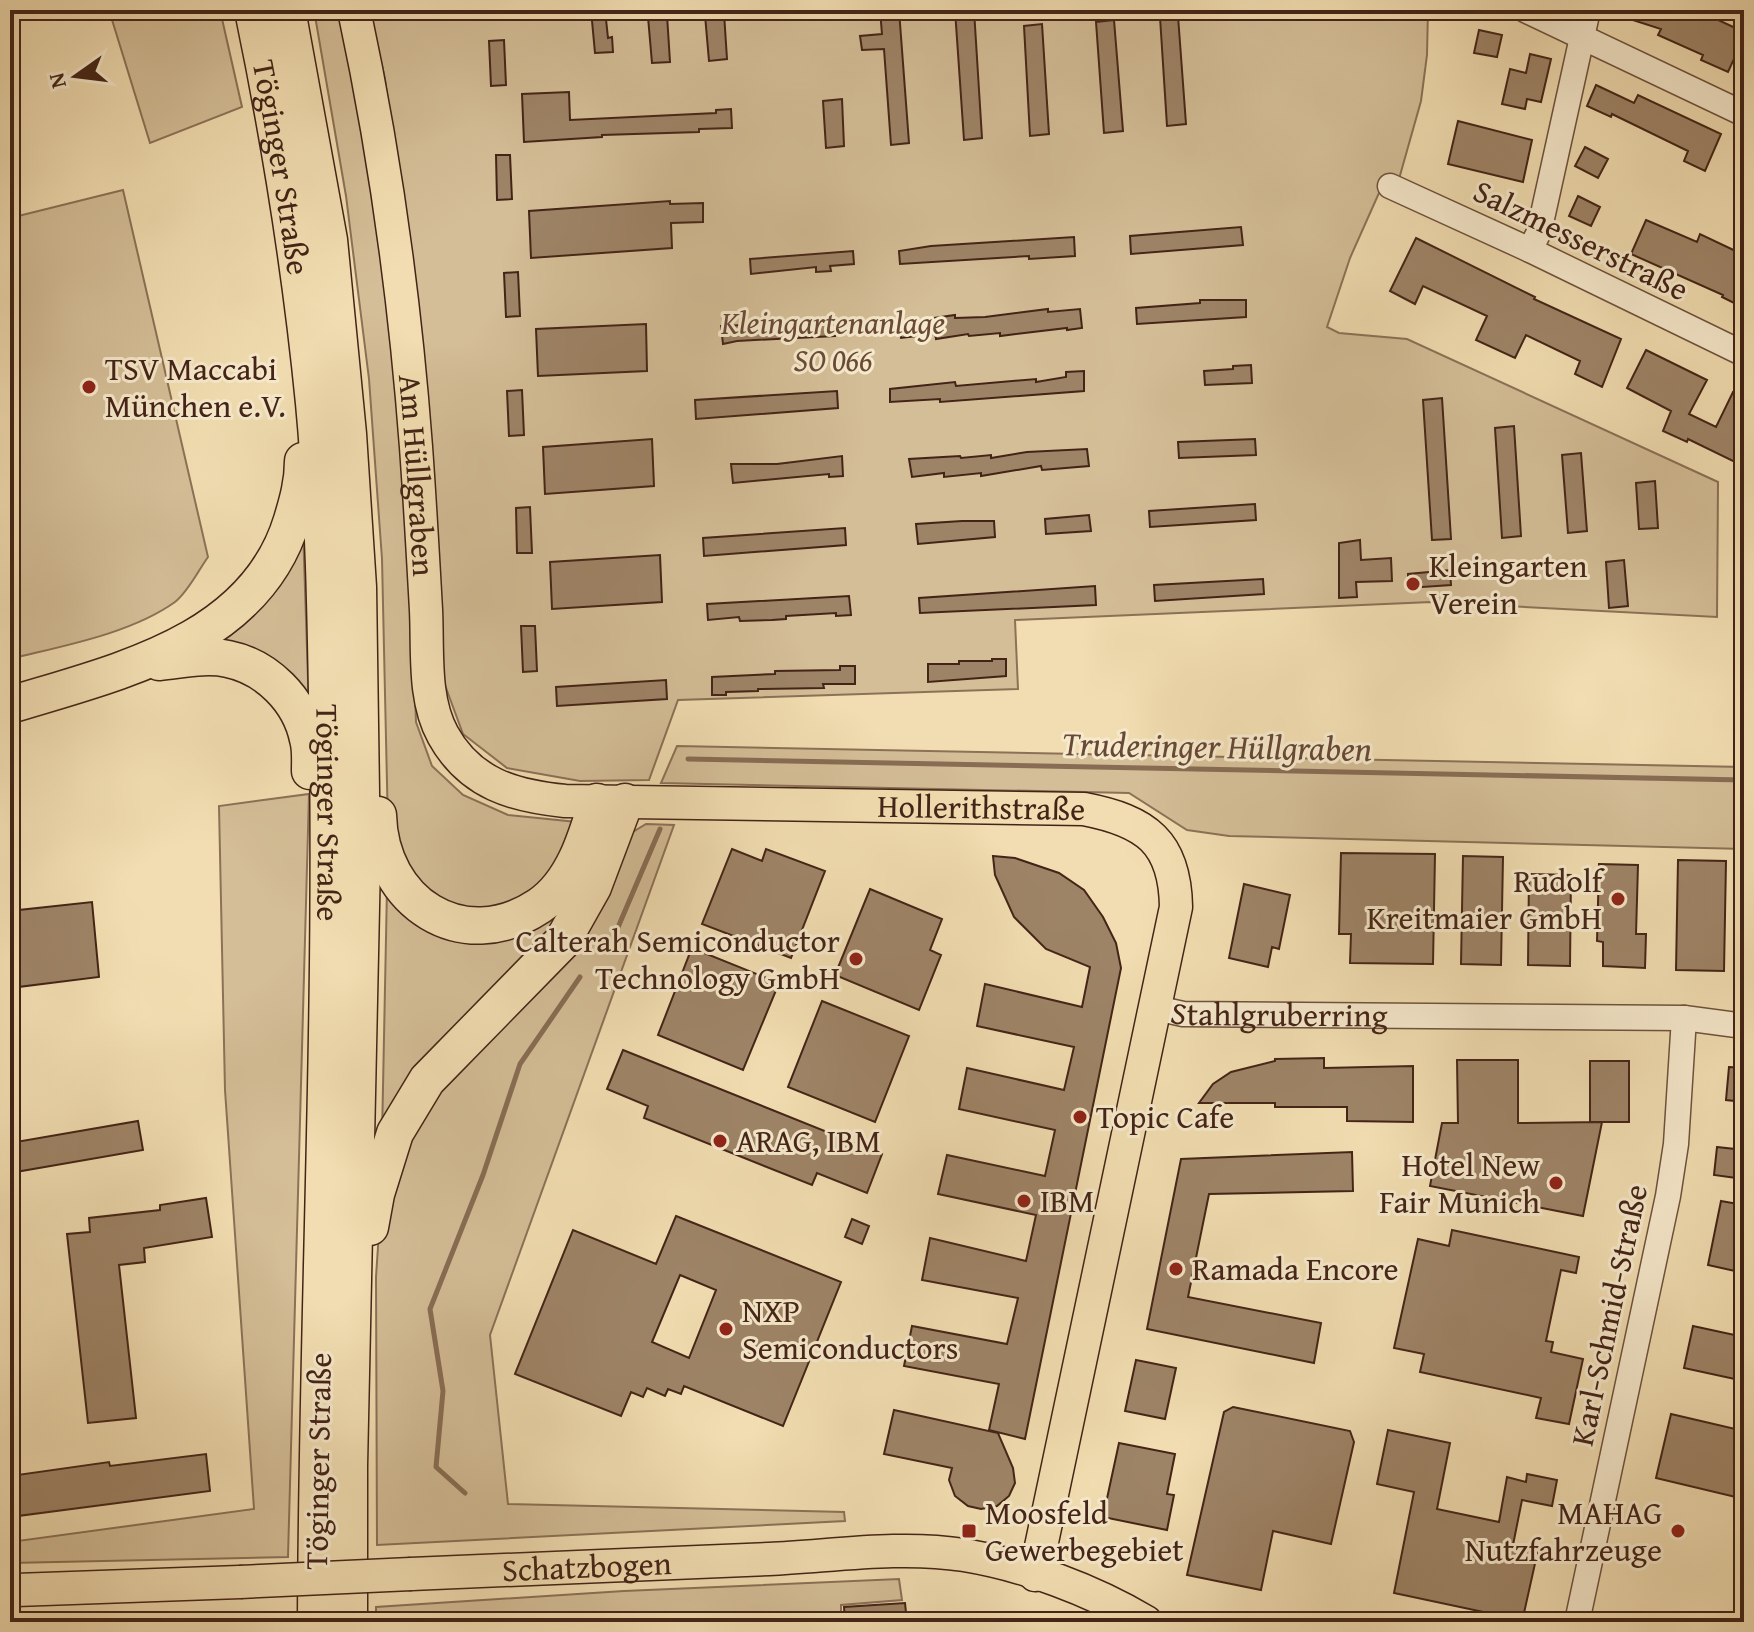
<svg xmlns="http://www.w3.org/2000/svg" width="1754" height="1632" font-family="'Gentium Book Plus',serif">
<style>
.green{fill:#d4be97;stroke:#8c7157;stroke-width:2}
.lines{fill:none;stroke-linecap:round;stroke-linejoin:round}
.stream{stroke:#886d54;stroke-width:5}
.building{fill:#9e8467;stroke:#442417;stroke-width:2;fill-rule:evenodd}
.minor-casing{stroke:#6f523e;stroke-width:27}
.major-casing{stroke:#442417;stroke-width:35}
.highway-casing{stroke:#442417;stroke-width:39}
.minor{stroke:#f6e9cc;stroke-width:24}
.major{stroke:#f1ddb1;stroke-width:32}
.highway{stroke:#f1ddb1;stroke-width:36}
.major-bridge-casing{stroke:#442417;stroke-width:35;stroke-linecap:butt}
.major-bridge{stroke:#f1ddb1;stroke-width:32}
.poi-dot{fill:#8f2418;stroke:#f6e9cc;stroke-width:3}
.labels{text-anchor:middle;stroke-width:6;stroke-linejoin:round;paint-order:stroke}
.street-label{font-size:32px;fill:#442417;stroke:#f6e9cc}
.park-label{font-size:32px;font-style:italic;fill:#684a37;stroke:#f6e9cc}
.poi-label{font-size:32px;fill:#442417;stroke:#f6e9cc;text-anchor:start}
.water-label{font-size:34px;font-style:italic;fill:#664936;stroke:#f6e9cc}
</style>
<rect width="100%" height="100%" fill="#f1ddb1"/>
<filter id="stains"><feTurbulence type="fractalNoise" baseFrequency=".0025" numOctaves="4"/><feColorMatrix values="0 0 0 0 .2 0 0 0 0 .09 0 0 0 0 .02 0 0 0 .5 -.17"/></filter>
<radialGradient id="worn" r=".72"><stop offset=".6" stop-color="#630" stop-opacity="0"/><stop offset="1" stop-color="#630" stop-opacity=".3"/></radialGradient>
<path class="green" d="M109 10H220L242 107 150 143Z
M314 10H343L373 167 407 478 416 722 432 766 463 795 508 815 577 822 581 827 529 904 469 917 414 888 388 828 382 559 369 379 346 196Z
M369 10H1428L1427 55 1421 101 1399 179 1387 175 1350 258 1327 327 1339 333 1407 339 1718 482 1717 617 1431 602 1015 620 1018 689 678 700 649 780 580 781 507 768 463 734 442 677 421 363 385 79Z
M123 190 208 557C198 571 188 592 175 602 130 634 62 646 10 659V218Z
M303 528 309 711 188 651Z
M677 746 1744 767V849L1229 836 1187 830 1129 793 661 783Z
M309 794 288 1557 10 1563V1542L254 1509 225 1090 219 806Z
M646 824 674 825 490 1335 508 1504 844 1512 845 1521 377 1545 376 1277 380 1217 402 1149 435 1094 623 838Z
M578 874 558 926 382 1137 387 888 460 934Z
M899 1579 902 1600 841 1605V1622H376V1607L624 1591Z
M292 1614V1622H10V1617L18 1616 266 1617Z"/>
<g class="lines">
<path class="stream" d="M688 759 1744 780
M613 939 660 829
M465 1493 436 1467 443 1391 430 1309 483 1175 520 1064 580 977"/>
</g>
<path class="building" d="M591 10H605L608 38 612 37 613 52 595 53Z
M880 10H899L909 143 891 145 884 49 862 50 860 36 882 34Z
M955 10H974L982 138 964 140Z
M1611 10H1704L1703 13 1744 32V37L1728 72 1701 60 1703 55 1658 35 1661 29 1611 13Z
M724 13 727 59 709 61 705 15Z
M667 15 670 62 652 63 648 17Z
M1178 16 1186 124 1167 126 1160 17Z
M1114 20 1123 131 1104 133 1096 22Z
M1042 24 1049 134 1030 136 1024 26Z
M1479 30 1502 35 1497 57 1474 53Z
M504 40 506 85 491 86 489 41Z
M1530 54 1551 59 1541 102 1527 99 1525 109 1502 104 1510 69 1526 73Z
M1596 85 1634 103 1638 95 1721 134 1705 171 1684 161 1688 151 1612 114 1611 117 1587 106Z
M569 92 570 120 716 113V110L731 109 732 128 699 129V132L602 135V137L524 142 522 94Z
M842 99 844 146 826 148 823 101Z
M1458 121 1532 140 1523 182 1448 164Z
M1585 147 1608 159 1598 178 1575 166Z
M496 155H510L512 199 497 200Z
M1578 196 1600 207 1591 226 1569 216Z
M670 201V204L703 203V222L671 223 672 248 531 258 529 211Z
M1646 220 1697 242 1700 234 1744 255V308L1722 297 1723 295 1631 254Z
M1241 227 1243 245 1131 254 1130 236Z
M1074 237 1075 256 1029 259V256L900 264 899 251 931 246Z
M1416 238 1535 297 1534 299 1621 339 1602 387 1575 374 1580 361 1526 335 1515 358 1476 340 1487 316 1423 286 1415 304 1390 291Z
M853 251 854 264 830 266 831 271 816 272V267L751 274 750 259Z
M518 272 520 316 506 317 504 273Z
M1200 300H1246V317L1137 324 1136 308 1200 303Z
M1048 309V312L1080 309 1082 328 1067 330V328L1000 336V333L969 336 968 334 936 339 935 334 901 338 899 323 955 315V318L985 317Z
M834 318 835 336 737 341 723 344 721 326 818 322V319Z
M646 324 647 371 538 376 536 329Z
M1646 350 1707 380 1689 414 1716 427 1733 392 1744 397V449L1737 463 1688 439 1687 442 1663 431 1671 411 1627 388Z
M1251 365 1252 383 1205 385 1204 371 1233 369V366Z
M1084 371V391L940 402V399L890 402V389L955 382 956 386 1036 379V382L1066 377V372Z
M522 390 524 435 509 436 507 391Z
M837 391 838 408 696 419 695 400Z
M1442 398 1451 539 1432 540 1423 400Z
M1514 426 1521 536 1502 538 1495 428Z
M652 439 654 486 545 494 543 447Z
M1255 439 1256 455 1179 458 1178 442Z
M1087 449 1089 466 1042 470 1041 466 981 476V473L944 477V473L912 477 909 459 960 456 961 458 991 455V458L1027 452Z
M1581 453 1587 531 1568 533 1562 455Z
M842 456 843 476 829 477V474L733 483 731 464H777Z
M1655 481 1658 528 1639 529 1636 483Z
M1255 504 1256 520 1150 527 1149 511Z
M530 507 532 553H517L516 508Z
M1089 515 1091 531 1046 534 1045 519Z
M962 521H994L995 537 918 544 916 524Z
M845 528 846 545 704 556 703 538Z
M1360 540 1361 560 1391 558 1392 581 1356 582 1357 597 1339 598V543Z
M660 555 662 602 552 609 550 562Z
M1624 560 1628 606 1609 608 1606 562Z
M1450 570 1451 585 1408 588V574Z
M1263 579 1264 594 1155 601 1154 585Z
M1095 586 1096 605 920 613 919 598Z
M849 596 851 615 836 616V613L786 616V619L772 620 740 621 739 617 708 620 707 604Z
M521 626H535L537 671 523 672Z
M992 659H1006V676L928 682V664H959V661H992Z
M840 666H855V684H823L824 688 758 689V691L726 692V695H712V677L775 674V671L840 670Z
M666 680 667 699 557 706 556 687Z
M732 849 762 861 766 849 825 871 791 958 702 924Z
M1341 853 1435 854 1433 964 1350 963 1351 934H1339Z
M993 856 1015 858 1059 873 1084 890 1103 917 1116 943 1121 968 1025 1439 989 1430 999 1384 904 1366 912 1326 1007 1344 1018 1298 922 1280 930 1238 1026 1261 1036 1215 938 1194 947 1155 1045 1176 1055 1130 959 1109 967 1068 1064 1090 1074 1047 977 1026 985 984 1082 1007 1090 967 1046 949 1014 917 995 875Z
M1463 856 1503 857 1501 965 1461 964Z
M1678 860 1726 861 1724 971 1676 970Z
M1599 864 1638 865 1636 934H1646L1645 968 1603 966V942L1597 941Z
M1529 874 1571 875 1570 966 1528 965Z
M1244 884 1290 895 1279 949 1272 947 1268 967 1229 958Z
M870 889 942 919 930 950 941 955 919 1010 835 975Z
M92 902 99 977 10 988V911Z
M691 950H697L779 983 743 1070 658 1035Z
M822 1001 909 1036 875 1122 788 1087Z
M623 1050 882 1154 867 1193 817 1173 812 1185 644 1118 648 1106 607 1089Z
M1324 1058V1068L1413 1066V1122L1347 1121V1107H1275V1103H1199L1213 1084 1231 1072 1275 1061V1059Z
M1457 1060H1518V1123L1602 1122 1583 1216 1430 1186 1442 1123H1458Z
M1590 1061H1629V1122H1590Z
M1729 1067 1744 1068V1102L1726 1100Z
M138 1121 143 1150 10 1173V1143Z
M1717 1147 1744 1150V1179L1714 1175Z
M1352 1152 1353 1191 1209 1194 1188 1297 1321 1323 1314 1363 1147 1329 1181 1159Z
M206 1198 212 1237 144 1248 145 1262 119 1265 136 1418 88 1423 67 1234 90 1232 89 1218 160 1210V1205Z
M1721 1201 1744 1205V1273L1708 1265Z
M676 1216 841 1282 783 1426 684 1386 681 1394 668 1389 665 1396 647 1388 643 1397 631 1392 621 1416 515 1374 573 1230 656 1264ZM680 1275 716 1290 689 1358 652 1342Z
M852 1219 869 1226 862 1244 845 1237Z
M1452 1230 1579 1257 1576 1273 1561 1270 1546 1341 1553 1342 1551 1352 1583 1359 1569 1424 1536 1418 1541 1398 1420 1372 1424 1354 1394 1348 1418 1239 1449 1246Z
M1693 1326 1744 1337V1381L1684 1368Z
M1136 1360 1176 1368 1165 1419 1125 1411Z
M1233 1407 1350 1431 1354 1442 1331 1544 1273 1531 1261 1590 1187 1575 1224 1412Z
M894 1410 998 1433 1013 1468 1015 1483 1009 1496 997 1506 981 1509 968 1506 955 1496 949 1480 952 1468 884 1454Z
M1671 1414 1744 1431V1499L1656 1478Z
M1388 1430 1450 1443 1437 1509 1499 1522 1507 1477 1526 1482 1527 1474 1557 1480 1552 1506 1522 1500 1513 1545 1538 1550 1522 1622H1491L1493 1614 1394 1593 1414 1492 1377 1484Z
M1119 1443 1175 1454 1167 1494 1174 1495 1167 1530 1103 1517Z
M206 1454 210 1491 10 1517V1476L109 1462 110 1466Z
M905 1603 907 1622H845L844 1607Z"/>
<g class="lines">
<g class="minor-casing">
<g id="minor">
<path d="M1525 10 1744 114"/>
<path d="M1390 186 1530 250 1744 354"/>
<path d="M1530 250 1539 232 1588 10"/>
<path id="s1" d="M1156 1008 1183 1014 1684 1018 1744 1026"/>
<path d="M1577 1622 1668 1196 1676 1144 1684 1018"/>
</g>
</g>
<g class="major-casing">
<g id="major">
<path id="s2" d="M354 10C385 154 405 300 416 447 420 502 423 556 426 610 428 651 423 699 443 735 470 784 514 796 565 801L1084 809C1146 821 1175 842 1176 907L1035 1575"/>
<path id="s3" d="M411 1574C530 1569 650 1564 769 1559 833 1556 900 1545 964 1555 1025 1565 1092 1590 1146 1622"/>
<path d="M10 1588 16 1590 240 1582"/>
</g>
</g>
<g class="highway-casing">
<g id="highway">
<path id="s4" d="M253 10C280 140 301 271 314 403 325 519 326 636 328 752 332 1042 317 1332 316 1622"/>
<path d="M287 10 329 240 348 434 358 587 362 861 349 1466V1622"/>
<path d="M159 662C181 660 206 654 228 659 267 667 300 700 308 739 311 749 310 761 310 771"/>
<path d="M10 705C117 672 255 643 292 520 298 500 303 482 303 461"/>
<path d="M378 815C380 902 462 957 539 906 573 883 586 839 597 802"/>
<path d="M370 1227 376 1194 395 1133 427 1080 562 942 593 887 625 802"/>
</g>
</g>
<use href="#minor" class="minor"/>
<use href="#major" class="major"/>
<use href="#highway" class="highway"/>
<g class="major-bridge-casing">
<path id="major-bridge" d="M240 1582 411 1574"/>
</g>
<use href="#major-bridge" class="major-bridge"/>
</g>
<g class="poi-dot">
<circle cx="89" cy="387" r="8"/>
<circle cx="1413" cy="584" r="8"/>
<circle cx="1618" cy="899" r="8"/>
<circle cx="856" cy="959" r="8"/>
<circle cx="1080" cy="1117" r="8"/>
<circle cx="720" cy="1141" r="8"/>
<circle cx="1556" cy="1183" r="8"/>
<circle cx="1024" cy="1201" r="8"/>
<circle cx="1176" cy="1269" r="8"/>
<circle cx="726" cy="1329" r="8"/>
<rect x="961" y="1523" width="16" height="16" rx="4"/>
<circle cx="1678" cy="1531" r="8"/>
</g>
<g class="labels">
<g class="street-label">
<text dy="11" stroke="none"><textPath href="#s4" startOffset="160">Töginger Straße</textPath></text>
<text transform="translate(1581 240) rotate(26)" y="11">Salzmesserstraße</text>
<text dy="11" stroke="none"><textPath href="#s2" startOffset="470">Am Hüllgraben</textPath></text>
<text dy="11" stroke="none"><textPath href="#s2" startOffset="1294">Hollerithstraße</textPath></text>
<text dy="11" stroke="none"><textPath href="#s4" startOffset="808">Töginger Straße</textPath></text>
<text dy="11" stroke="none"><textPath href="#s1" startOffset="124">Stahlgruberring</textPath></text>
<text transform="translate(1609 1315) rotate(-78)" y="11">Karl-Schmid-Straße</text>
<text transform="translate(318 1461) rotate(-89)" y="11">Töginger Straße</text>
<text dy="11" stroke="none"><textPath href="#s3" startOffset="176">Schatzbogen</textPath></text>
</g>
<g class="park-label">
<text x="833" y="334">Kleingartenanlage<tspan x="833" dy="37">SO 066</tspan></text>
</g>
<g class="poi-label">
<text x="105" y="380">TSV Maccabi<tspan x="105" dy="37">München e.V.</tspan></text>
<text x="1429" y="577">Kleingarten<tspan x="1429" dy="37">Verein</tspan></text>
<text x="1602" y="892" text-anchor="end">Rudolf<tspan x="1602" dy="37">Kreitmaier GmbH</tspan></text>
<text x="840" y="952" text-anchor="end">Calterah Semiconductor<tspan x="840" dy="37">Technology GmbH</tspan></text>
<text x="1096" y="1128">Topic Cafe</text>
<text x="736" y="1152">ARAG, IBM</text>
<text x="1540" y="1176" text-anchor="end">Hotel New<tspan x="1540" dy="37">Fair Munich</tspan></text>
<text x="1040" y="1212">IBM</text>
<text x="1192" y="1280">Ramada Encore</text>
<text x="742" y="1322">NXP<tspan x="742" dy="37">Semiconductors</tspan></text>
<text x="985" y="1524">Moosfeld<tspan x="985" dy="37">Gewerbegebiet</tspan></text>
<text x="1662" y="1524" text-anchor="end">MAHAG<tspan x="1662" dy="37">Nutzfahrzeuge</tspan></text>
</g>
<g class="water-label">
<text transform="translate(1217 746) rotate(1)" y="12">Truderinger Hüllgraben</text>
</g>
</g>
<rect width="1754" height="1632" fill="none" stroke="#f1ddb1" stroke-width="40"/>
<rect x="12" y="12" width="1730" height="1608" fill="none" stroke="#442417" stroke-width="4"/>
<rect x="20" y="20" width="1714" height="1592" fill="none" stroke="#442417" stroke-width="2"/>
<g transform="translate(76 76) rotate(256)" stroke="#f6e9cc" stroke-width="6" paint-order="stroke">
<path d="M0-6L14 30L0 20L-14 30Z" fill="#442417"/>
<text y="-12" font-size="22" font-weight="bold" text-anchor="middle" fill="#442417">N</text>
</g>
<rect width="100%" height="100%" filter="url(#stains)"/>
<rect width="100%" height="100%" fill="url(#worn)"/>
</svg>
